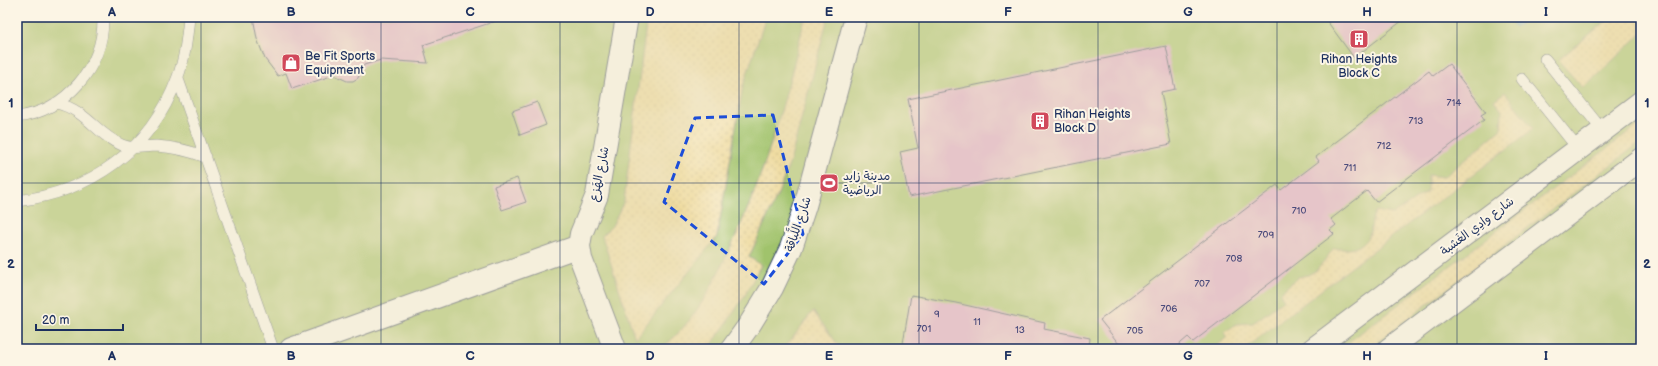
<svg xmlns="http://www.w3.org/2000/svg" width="1658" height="366" font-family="'Balsamiq Sans','Playpen Sans Arabic',sans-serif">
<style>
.grass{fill:#a0c36c;stroke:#5e7965}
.sand{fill:url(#sand-dots);stroke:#84847e}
.water{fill:url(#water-rules);stroke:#366e96}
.building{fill:#dda2d4}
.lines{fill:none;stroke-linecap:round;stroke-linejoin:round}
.lane-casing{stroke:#3a4a6d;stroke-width:12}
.street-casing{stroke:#3a4a6d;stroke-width:24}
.lane{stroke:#fff;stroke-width:11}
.street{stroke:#fff;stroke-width:22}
.marked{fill:none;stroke:#1d4ed8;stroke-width:3;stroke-dasharray:8 5;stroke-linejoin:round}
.grid{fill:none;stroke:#1b2f5e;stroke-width:1;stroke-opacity:0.55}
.labels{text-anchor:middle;stroke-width:4;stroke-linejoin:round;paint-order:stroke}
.number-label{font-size:10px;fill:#4c4c7c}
.poi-label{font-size:12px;fill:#1b2f5e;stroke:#fcf5e5;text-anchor:start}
.street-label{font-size:12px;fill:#1b2f5e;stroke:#fcf5e5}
.neatline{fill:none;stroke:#1b2f5e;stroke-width:1.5}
.grid-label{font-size:13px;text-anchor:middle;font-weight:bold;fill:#1b2f5e}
</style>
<defs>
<pattern id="sand-dots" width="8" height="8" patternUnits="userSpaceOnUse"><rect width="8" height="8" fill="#eeda9e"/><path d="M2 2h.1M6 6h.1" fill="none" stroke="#ccbb8a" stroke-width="1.8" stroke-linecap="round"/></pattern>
<pattern id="water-rules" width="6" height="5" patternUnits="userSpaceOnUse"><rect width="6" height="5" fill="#51adcf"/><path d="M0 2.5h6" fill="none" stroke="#428dab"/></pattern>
</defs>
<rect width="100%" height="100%" fill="#fcf5e5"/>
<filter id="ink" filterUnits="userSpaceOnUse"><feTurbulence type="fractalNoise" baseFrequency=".025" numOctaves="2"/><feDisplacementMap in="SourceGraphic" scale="8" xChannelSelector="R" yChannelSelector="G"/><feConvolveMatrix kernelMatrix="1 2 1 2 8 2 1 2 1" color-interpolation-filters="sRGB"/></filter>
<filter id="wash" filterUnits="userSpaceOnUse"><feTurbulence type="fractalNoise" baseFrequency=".012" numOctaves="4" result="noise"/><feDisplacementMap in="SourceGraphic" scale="16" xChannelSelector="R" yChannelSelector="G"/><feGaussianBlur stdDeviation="0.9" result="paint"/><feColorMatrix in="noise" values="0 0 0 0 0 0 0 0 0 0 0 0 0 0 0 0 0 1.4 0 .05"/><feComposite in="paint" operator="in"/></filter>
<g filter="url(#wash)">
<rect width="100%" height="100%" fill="#ece1bf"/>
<path class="grass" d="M17 17H1641V349H17Z"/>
<path class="sand" d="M647 17H766L743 86 717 237 635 338 602 236 612 226 624 201Z
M805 17H828L790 162 778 194 749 257 761 265 744 297 709 349H660C695 323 712 286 730 248 765 175 787 96 805 17Z
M1611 17H1641V34L1583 88 1558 60Z
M1505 92 1533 129 1244 349H1205L1209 346 1218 345 1227 337 1224 333 1236 324 1253 323 1284 300 1280 293 1298 277 1308 275 1317 270 1334 248C1348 251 1362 249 1369 235 1373 226 1370 219 1376 211L1393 214 1428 191V175L1444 177 1501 129 1502 111 1494 100Z
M1641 123V142L1368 349H1339Z
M813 311 841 349H784Z"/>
<path class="water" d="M1507 17H1529L1515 28Z"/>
<g id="blocks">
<path class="building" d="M253 17H495L496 21 423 45 428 63 381 60 364 65 358 78 353 81H347L334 75 292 89 286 73 278 76 265 59 257 39Z
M1324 17H1407L1354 58Z
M1166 46 1175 89 1161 92 1171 144 909 197 900 152 918 148 908 99Z
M1449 64 1486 112 1481 115 1484 120 1376 202 1367 191 1331 219 1336 225 1330 230 1334 234 1193 342 1188 337 1174 349H1123L1100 320 1277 185 1281 190 1319 161 1316 157 1429 71 1433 76Z
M537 102 546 125 520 135 512 111Z
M517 178 526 202 502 210 494 186Z
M911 295 956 303 1045 323 1044 329 1090 338 1089 349H902Z"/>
</g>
</g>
<g filter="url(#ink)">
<use href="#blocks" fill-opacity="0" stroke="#3a4a6d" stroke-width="1"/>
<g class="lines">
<g class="lane-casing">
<path id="lane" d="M1545 59 1603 131
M178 79 273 349
M1522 79 1579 150
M56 103C87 110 97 135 122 145 133 150 144 146 156 146 173 147 190 151 206 157
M17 117C66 111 104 67 103 17
M17 201C90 192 151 150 177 79 185 59 187 38 189 17"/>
</g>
<g class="street-casing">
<path id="street" d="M291 349 579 246
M615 349 581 259 579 246 581 234 597 195 627 17
M732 349 750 324 772 288 791 248 805 206 856 17
M1313 349 1641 102
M1389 349 1641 159"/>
</g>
<use href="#lane" class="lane"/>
<use href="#street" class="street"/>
</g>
</g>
<path d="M0 0H1658V366H0ZM773 115 803 234 764 284 664 202 695 118Z" fill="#ece1bf" fill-opacity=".55" fill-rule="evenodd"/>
<path class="marked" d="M773 115 803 234 764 284 664 202 695 118Z"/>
<path class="grid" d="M201 17V349M381 17V349M560 17V349M739 17V349M919 17V349M1098 17V349M1277 17V349M1457 17V349M17 183H1641"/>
<defs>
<g id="building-square" transform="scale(1)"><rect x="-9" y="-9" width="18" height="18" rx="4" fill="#d1495b" stroke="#fcf5e5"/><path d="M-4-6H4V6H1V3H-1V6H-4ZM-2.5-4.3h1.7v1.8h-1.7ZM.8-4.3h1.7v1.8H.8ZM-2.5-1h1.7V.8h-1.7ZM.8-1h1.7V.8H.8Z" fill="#fff"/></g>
<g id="shop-square" transform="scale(1)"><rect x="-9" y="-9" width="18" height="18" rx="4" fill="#d1495b" stroke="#fcf5e5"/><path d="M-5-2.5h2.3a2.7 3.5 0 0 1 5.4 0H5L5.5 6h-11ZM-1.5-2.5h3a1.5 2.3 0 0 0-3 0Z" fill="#fff"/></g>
<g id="stadium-square" transform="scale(1)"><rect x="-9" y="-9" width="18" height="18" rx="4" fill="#d1495b" stroke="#fcf5e5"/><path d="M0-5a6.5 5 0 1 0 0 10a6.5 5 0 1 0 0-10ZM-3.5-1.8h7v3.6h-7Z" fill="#fff"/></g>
</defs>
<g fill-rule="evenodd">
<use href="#building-square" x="1359" y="39"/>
<use href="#shop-square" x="291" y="63"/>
<use href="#building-square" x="1040" y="121"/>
<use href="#stadium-square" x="829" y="183"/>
</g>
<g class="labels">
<g class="number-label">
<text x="1454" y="106">714</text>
<text x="1416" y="124">713</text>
<text x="1384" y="149">712</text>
<text x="1350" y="171">711</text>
<text x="1299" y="214">710</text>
<text x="1266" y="238">709</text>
<text x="1234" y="262">708</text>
<text x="1202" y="287">707</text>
<text x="1169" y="312">706</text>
<text x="937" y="317">9</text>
<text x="977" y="325">11</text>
<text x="924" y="332">701</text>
<text x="1020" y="333">13</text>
<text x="1135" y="334">705</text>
</g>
<g class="poi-label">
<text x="305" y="60">Be Fit Sports<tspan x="305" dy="14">Equipment</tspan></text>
<text x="1359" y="63" text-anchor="middle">Rihan Heights<tspan x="1359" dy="14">Block C</tspan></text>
<text x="1054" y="118">Rihan Heights<tspan x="1054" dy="14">Block D</tspan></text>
<text x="843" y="180">مدينة زايد<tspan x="843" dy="14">الرياضية</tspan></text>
</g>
<g class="street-label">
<text transform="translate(599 174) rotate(-78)" y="4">شارع الهَزع</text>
<text transform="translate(798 224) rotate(-71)" y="4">شارع اللَّباقة</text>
<text transform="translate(1477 226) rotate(-37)" y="4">شارع وادِي الغَشبة</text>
</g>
</g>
<rect width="1658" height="366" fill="none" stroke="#fcf5e5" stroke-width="44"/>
<path d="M36 324v6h87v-6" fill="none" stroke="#1b2f5e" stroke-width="2"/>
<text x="42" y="324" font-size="12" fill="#1b2f5e" stroke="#fcf5e5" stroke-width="3" paint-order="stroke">20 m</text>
<rect x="22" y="22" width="1614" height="322" class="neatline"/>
<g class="grid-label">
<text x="112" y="16">A</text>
<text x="291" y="16">B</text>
<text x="470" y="16">C</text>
<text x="650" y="16">D</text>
<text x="829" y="16">E</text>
<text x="1008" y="16">F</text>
<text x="1188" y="16">G</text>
<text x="1367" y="16">H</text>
<text x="1546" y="16">I</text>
<text x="11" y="107">1</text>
<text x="1647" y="107">1</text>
<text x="11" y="268">2</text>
<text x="1647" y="268">2</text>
<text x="112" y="360">A</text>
<text x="291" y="360">B</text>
<text x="470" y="360">C</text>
<text x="650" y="360">D</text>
<text x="829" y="360">E</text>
<text x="1008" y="360">F</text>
<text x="1188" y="360">G</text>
<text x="1367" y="360">H</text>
<text x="1546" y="360">I</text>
</g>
</svg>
